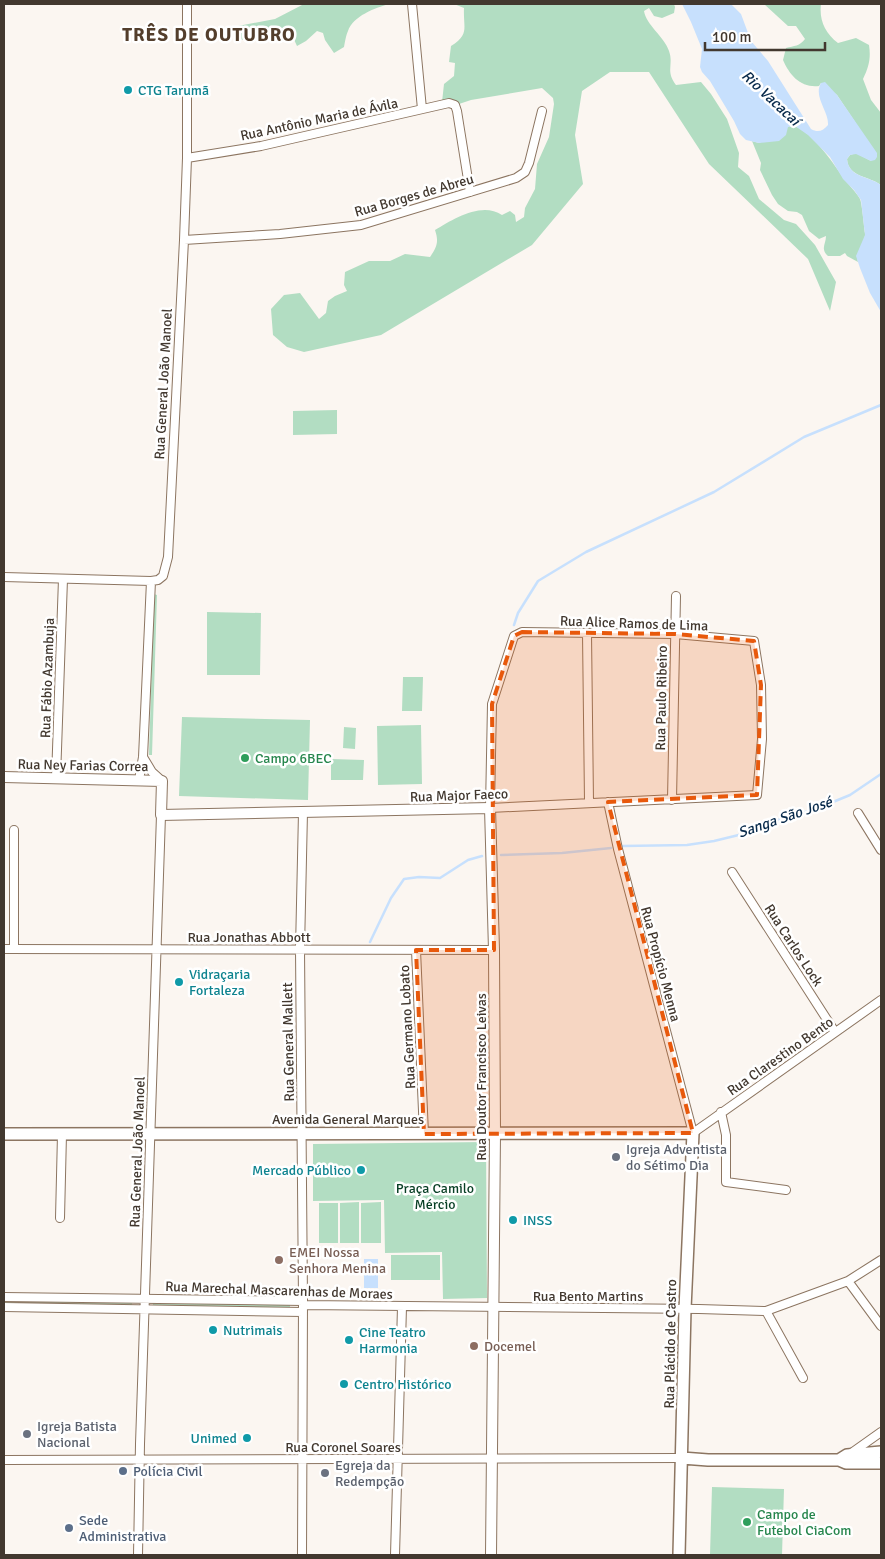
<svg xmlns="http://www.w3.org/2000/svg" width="885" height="1559" font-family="Signika,sans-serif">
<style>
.green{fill:#b2ddc2}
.water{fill:#c7e0fd}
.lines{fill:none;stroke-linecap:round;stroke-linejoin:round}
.stream{stroke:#c7e0fd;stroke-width:2.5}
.minor-casing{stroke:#8c7561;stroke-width:10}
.tertiary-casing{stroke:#8c7561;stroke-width:12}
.secondary-casing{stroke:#8c7561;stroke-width:14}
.minor{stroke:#fff;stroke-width:8}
.tertiary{stroke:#fff;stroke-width:10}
.secondary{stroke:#fff;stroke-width:11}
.marked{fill:#e8590c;fill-opacity:0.2;stroke:#e8590c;stroke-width:4;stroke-dasharray:10 6;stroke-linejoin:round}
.culture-dot{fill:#0f9aa8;stroke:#fff;stroke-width:2}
.leisure-dot{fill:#2e9e5b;stroke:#fff;stroke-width:2}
.worship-dot{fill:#6b7280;stroke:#fff;stroke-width:2}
.education-dot{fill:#8d6e63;stroke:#fff;stroke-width:2}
.service-dot{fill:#5c6f8a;stroke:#fff;stroke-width:2}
.labels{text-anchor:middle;stroke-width:5;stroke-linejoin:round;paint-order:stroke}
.culture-label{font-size:14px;fill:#0d838f;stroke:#fff;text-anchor:start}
.street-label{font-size:14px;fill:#42382f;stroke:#fff}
.leisure-label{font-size:14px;fill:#27864d;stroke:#fff;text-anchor:start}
.worship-label{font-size:14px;fill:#5b616d;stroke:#fff;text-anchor:start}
.park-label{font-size:14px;fill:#083f25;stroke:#fff}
.education-label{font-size:14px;fill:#785e54;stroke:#fff;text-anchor:start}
.service-label{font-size:14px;fill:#4e5e75;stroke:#fff;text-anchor:start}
.water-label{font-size:15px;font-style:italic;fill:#082a4b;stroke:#fff}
.district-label{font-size:19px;font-weight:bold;letter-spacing:1px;fill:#533e2c;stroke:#fff}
</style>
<rect width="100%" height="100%" fill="#fbf6f1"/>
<path class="green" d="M304 4H389C375 8 353 16 348 31 346 35 345 42 344 47L334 53 325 40 323 33 317 31 306 41 297 46 291 33 285 29 252 39 242 40 237 33 238 26 275 19Z
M454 4H674L675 7 674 13 662 18 654 16 649 8 644 11C646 25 664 36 669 51 674 65 665 71 676 85L701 82 711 94 727 119 739 153 738 167 749 176 759 199 784 220 796 224 815 245 836 282 830 311 808 259 709 164 649 72H610L582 91 575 135 583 184 532 245 381 335 304 352 287 347 273 335 271 309 284 295 300 293 319 319 326 313 328 301 335 296 347 291 344 285 345 272 369 261H390L405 254 430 257C437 247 439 242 435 230 453 219 482 201 502 215L510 211 515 215 516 222 524 217 525 208 535 189 537 164 549 137 554 104 553 98 542 88 471 100 459 104 455 101 442 102 444 84 454 76 455 63 449 62 451 46C470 34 463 28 464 8Z
M764 4H821C819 20 825 33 838 43L856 38 869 45C871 58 869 67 863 79L871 100 881 113V185C869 176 848 177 847 159L850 155 856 153 871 161 855 122 837 95 821 83 819 86C801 88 790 76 783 60L786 48C794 46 800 46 805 39L796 26H788Z
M791 125C811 129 832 162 843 177 848 185 855 190 860 199 862 203 864 227 865 233 866 245 855 249 858 262L847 256 845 253 840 256H828C820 249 826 244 826 236L819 239 809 231 802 215 797 212 788 211 778 204 772 195 760 170 761 163 752 141 759 143 786 131 787 127Z
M337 410V434L293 435V411Z
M154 594 157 595 152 755H149Z
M207 612 261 613 260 675H207Z
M403 677H423L422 711H402Z
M182 717 310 720 308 800 179 796Z
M421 725 422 784 378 785 377 726Z
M344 727 356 728 355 749 343 748Z
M331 759 364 760 363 780H331Z
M486 1142 487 1298 443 1299 442 1252 385 1253 384 1200 313 1201V1144Z
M359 1202V1243H340V1203Z
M381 1202V1243H361V1203Z
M319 1203H338V1243H319Z
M391 1255H440V1280H391Z
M4 1301 132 1302V1305L4 1304Z
M153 1302 290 1304V1309L153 1306Z
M712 1487 784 1489 782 1555H710Z"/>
<path class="water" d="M682 4H731L741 14 751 41 768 61 811 129C818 133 823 131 828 125 829 111 813 97 821 83L825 82 837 95 877 153V157L875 160 871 161 856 154 850 155 847 159C849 178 869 176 881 185V312L870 293 860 268 856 256 865 235 861 200 854 190 843 179 830 157 808 135 795 126 788 127 786 135 779 141 759 143 746 140 740 134 734 121 710 81 702 72 700 67 702 49 691 22Z
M364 1259H378V1288H364Z"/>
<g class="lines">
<path class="stream" d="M514 625 518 613 538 581 586 552 714 492 804 437 881 405
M623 846 687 845 714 841 747 833 783 818 816 809 850 795 881 774
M501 855 562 853 611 848
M370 942 391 898 404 879 419 877 440 878 468 860 482 856"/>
<g class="minor-casing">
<path id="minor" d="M412 4 422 109
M187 158 261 146 449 103 455 105 457 111 470 192
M184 240 280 234 361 225 516 178 525 172 529 163 542 111
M4 577 151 581 158 580 163 576 168 557 184 240 187 158V4
M522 632 675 634 754 641 761 685 762 739 757 795C668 800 579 803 490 808L492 704 514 636Z
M587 633 589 802
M143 757 152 772 162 781
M56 778 63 579
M139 780 143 757 151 581
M672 800 676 596
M608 802 618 849 693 1133 881 1000
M858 813 881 850
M732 872 835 1032
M4 949 494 950
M14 949V830
M416 950 424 1134
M721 1112 726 1135V1182L786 1190
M60 1218 62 1134
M848 1281 881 1326
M4 1297 303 1301
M303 1305 699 1309 766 1311 848 1281 881 1260
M4 1307 303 1312
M766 1311 803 1378
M850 1454 881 1432
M4 1460 682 1458
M138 1555 140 1444 161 815
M302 1555 303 1301 300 949 303 812
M395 1555 402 1307"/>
</g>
<g class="tertiary-casing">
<path id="tertiary" d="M4 777 162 781 161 815 490 808 494 950 495 1134 491 1555"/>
</g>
<g class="secondary-casing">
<path id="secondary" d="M4 1134 693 1133 685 1309 679 1555
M682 1458 708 1460H839L847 1455 881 1452
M839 1460 846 1463H881"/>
</g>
<use href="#minor" class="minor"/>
<use href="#tertiary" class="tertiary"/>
<use href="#secondary" class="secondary"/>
</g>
<path class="marked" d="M522 632 675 634 754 641 761 685 757 795 608 802 693 1133 424 1134 416 950H494L492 704 514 636Z"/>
<g class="culture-dot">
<circle cx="128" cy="90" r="5"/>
<circle cx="179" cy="982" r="5"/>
<circle cx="361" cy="1170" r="5"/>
<circle cx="513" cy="1220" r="5"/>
<circle cx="213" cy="1330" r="5"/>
<circle cx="349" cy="1340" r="5"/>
<circle cx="344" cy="1384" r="5"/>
<circle cx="247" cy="1438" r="5"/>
</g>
<g class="leisure-dot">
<circle cx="245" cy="758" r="5"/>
<circle cx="747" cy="1522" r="5"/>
</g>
<g class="worship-dot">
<circle cx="616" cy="1157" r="5"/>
<circle cx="27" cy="1434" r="5"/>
<circle cx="325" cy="1473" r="5"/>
</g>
<g class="education-dot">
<circle cx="279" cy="1260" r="5"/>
<circle cx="474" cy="1346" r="5"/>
</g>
<g class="service-dot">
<circle cx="123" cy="1471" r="5"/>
<circle cx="69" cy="1528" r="5"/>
</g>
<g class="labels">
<g class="culture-label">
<text x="138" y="95">CTG Tarumã</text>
<text x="189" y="979">Vidraçaria<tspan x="189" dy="16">Fortaleza</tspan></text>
<text x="351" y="1175" text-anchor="end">Mercado Público</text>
<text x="523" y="1225">INSS</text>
<text x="223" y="1335">Nutrimais</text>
<text x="359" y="1337">Cine Teatro<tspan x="359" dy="16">Harmonia</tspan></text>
<text x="354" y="1389">Centro Histórico</text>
<text x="237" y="1443" text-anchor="end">Unimed</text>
</g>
<g class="street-label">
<text transform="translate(319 119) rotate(-12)" y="5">Rua Antônio Maria de Ávila</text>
<text transform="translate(414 195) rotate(-16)" y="5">Rua Borges de Abreu</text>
<text transform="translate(163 384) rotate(-87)" y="5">Rua General João Manoel</text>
<text transform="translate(634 623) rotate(2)" y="5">Rua Alice Ramos de Lima</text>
<text transform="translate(47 678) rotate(-88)" y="5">Rua Fábio Azambuja</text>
<text transform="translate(661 698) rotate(-89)" y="5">Rua Paulo Ribeiro</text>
<text transform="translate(83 765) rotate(1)" y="5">Rua Ney Farias Correa</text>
<text transform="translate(459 795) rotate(-2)" y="5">Rua Major Faeco</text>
<text x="249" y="942">Rua Jonathas Abbott</text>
<text transform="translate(794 945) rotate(57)" y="5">Rua Carlos Lock</text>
<text transform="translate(661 964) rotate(75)" y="5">Rua Propício Menna</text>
<text transform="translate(407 1027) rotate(-93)" y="5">Rua Germano Lobato</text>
<text transform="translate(288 1042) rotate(-91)" y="5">Rua General Mallett</text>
<text transform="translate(780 1056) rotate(-35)" y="5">Rua Clarestino Bento</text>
<text transform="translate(481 1077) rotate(-90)" y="5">Rua Doutor Francisco Leivas</text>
<text x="348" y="1124">Avenida General Marques</text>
<text transform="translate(137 1152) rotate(-88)" y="5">Rua General João Manoel</text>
<text transform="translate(279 1290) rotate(2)" y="5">Rua Marechal Mascarenhas de Moraes</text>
<text x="588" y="1301">Rua Bento Martins</text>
<text transform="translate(670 1344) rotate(-89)" y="5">Rua Plácido de Castro</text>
<text x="343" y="1452">Rua Coronel Soares</text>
</g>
<g class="leisure-label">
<text x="255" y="763">Campo 6BEC</text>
<text x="757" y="1519">Campo de<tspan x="757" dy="16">Futebol CiaCom</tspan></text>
</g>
<g class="worship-label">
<text x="626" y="1154">Igreja Adventista<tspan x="626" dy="16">do Sétimo Dia</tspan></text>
<text x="37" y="1431">Igreja Batista<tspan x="37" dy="16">Nacional</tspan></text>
<text x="335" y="1470">Egreja da<tspan x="335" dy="16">Redempção</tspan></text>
</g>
<g class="park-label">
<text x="435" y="1193">Praça Camilo<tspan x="435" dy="16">Mércio</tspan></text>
</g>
<g class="education-label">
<text x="289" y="1257">EMEI Nossa<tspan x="289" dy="16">Senhora Menina</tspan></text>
<text x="484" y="1351">Docemel</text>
</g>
<g class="service-label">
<text x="133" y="1476">Polícia Civil</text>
<text x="79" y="1525">Sede<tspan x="79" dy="16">Administrativa</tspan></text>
</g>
<g class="water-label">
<text transform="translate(771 98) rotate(43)" y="5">Rio Vacacaí</text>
<text transform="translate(785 817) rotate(-19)" y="5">Sanga São José</text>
</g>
<g class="district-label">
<text x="209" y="41">TRÊS DE OUTUBRO</text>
</g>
</g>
<rect width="885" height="1559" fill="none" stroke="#42382f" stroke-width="10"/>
<path d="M705 42v8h120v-8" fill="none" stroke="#42382f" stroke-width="2.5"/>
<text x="712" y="42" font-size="15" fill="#42382f" stroke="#ffffff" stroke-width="4" paint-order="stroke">100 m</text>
</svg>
